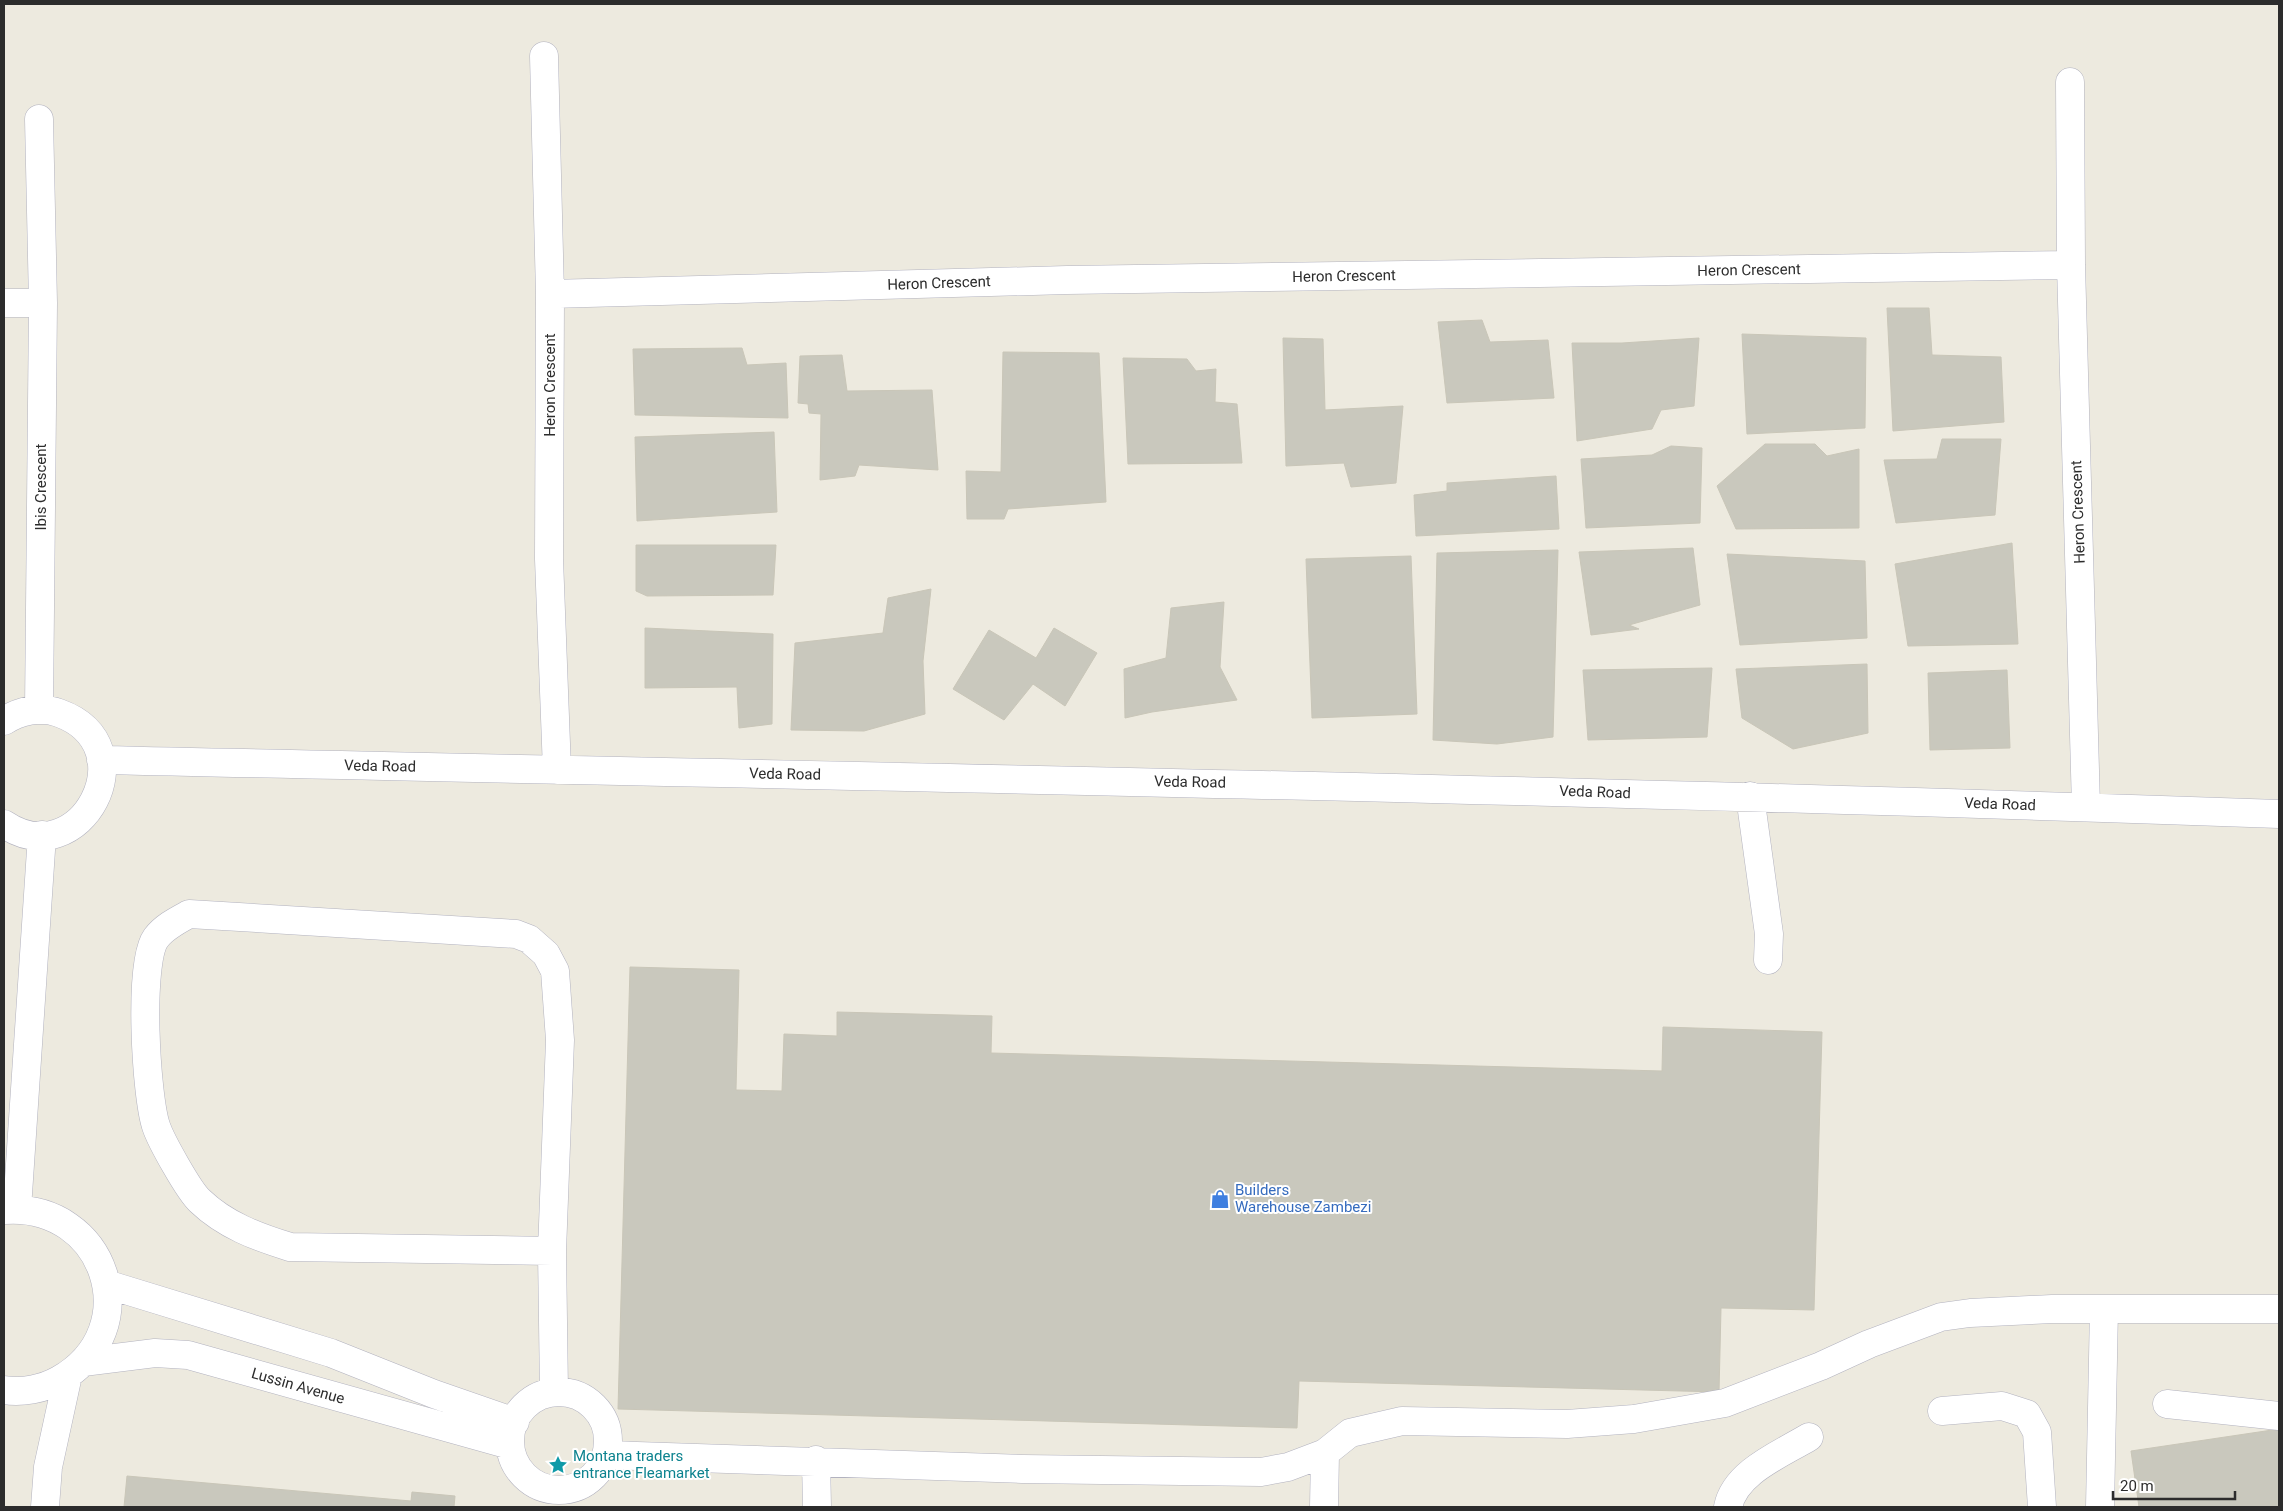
<svg xmlns="http://www.w3.org/2000/svg" width="2283" height="1511" font-family="Roboto,sans-serif">
<style>
.building{fill:#c9c8bd;stroke:#c9c6b8}
.lines{fill:none;stroke-linecap:round;stroke-linejoin:round}
.minor-casing{stroke:#b2b2bf;stroke-width:29}
.minor{stroke:#fff;stroke-width:28}
.labels{text-anchor:middle;stroke-width:4;stroke-linejoin:round;paint-order:stroke}
.street-label{font-size:15px;fill:#2c2c2c;stroke:#fff}
.shop-label{font-size:15px;fill:#366cbe;stroke:#fff;text-anchor:start}
.culture-label{font-size:15px;fill:#0d838f;stroke:#fff;text-anchor:start}
</style>
<rect width="100%" height="100%" fill="#edeadf"/>
<path class="building" d="M1887 308H1929L1932 355 2001 357 2004 422 1893 431Z
M1482 320 1490 342 1548 340 1554 398 1447 403 1438 322Z
M1742 334 1866 338 1865 428 1747 434Z
M1283 338 1323 339 1325 410 1403 406 1396 483 1351 487 1344 463 1286 466Z
M1699 338 1694 406 1661 410 1652 429 1577 441 1572 343H1622Z
M742 348 747 365 786 363 788 418 635 415 633 349Z
M1003 352 1099 353 1106 502 1008 509 1004 519H967L966 471 1001 472Z
M842 355 847 391 932 390 938 470 859 465 855 476 820 480 821 414 809 413 808 404 798 403 800 356Z
M1123 358 1187 359 1196 371 1216 369 1215 402 1237 404 1242 463 1128 464Z
M774 432 777 512 637 521 635 437Z
M1942 439H2001L1995 515 1896 523 1884 460 1937 459Z
M1765 444H1815L1827 456 1859 449V528L1736 529 1717 486Z
M1671 446 1702 448 1700 523 1586 528 1581 459 1652 455Z
M1556 476 1559 529 1416 536 1414 495 1447 491V483Z
M2012 543 2018 644 1908 646 1895 564Z
M636 545H776L773 595 647 596 636 591Z
M1693 548 1700 605 1629 625 1639 629 1591 635 1579 552Z
M1558 550 1553 737 1497 744 1433 740 1437 553Z
M1727 554 1865 561 1867 638 1740 645Z
M1411 556 1417 714 1312 718 1306 559Z
M931 589 923 661 925 714 864 731 791 730 795 643 883 633 888 598Z
M1224 602 1220 667 1237 700 1152 712 1125 718 1124 669 1166 658 1171 608Z
M645 628 773 634 772 724 739 728 737 687 645 688Z
M1054 628 1097 653 1065 706 1033 684 1004 720 953 689 989 630 1036 658Z
M1867 664 1868 733 1793 749 1742 718 1736 669Z
M1712 668 1707 737 1588 740 1583 670Z
M2007 670 2010 748 1930 750 1928 673Z
M630 967 739 970 736 1090 782 1091 784 1034 837 1036V1012L992 1016 991 1053 1662 1071 1663 1027 1822 1032 1814 1310 1721 1308 1719 1392 1299 1381 1297 1428 618 1409Z
M2279 1429V1507H2139L2131 1451Z
M127 1476 411 1501 412 1492 455 1496 454 1507H124Z"/>
<g class="lines">
<g class="minor-casing">
<path id="minor" d="M544 56 550 294 549 559 557 770
M2070 82 2071 265 2086 807
M39 119 43 303 39 710
M550 294 1067 280 2071 265
M4 303H43
M4 721C19 711 40 706 59 713 150 746 80 876 4 824
M101 760C827 776 1553 788 2279 814
M1750 796 1769 934 1768 960
M17 1209 42 835
M4 1210C106 1202 148 1330 59 1380 43 1389 22 1393 4 1390
M552 1251 290 1247C257 1237 225 1225 200 1201 189 1191 161 1141 156 1126 146 1096 138 962 156 938 164 927 178 920 189 914L516 934 529 939 546 954 555 971 560 1040 552 1251 554 1392
M106 1284 331 1353 434 1394 515 1422
M83 1362 155 1353 188 1355 510 1445
M510 1441a49 49 0 1 1 98 0a49 49 0 1 1-98 0Z
M2167 1404 2279 1416
M1942 1411 2002 1406 2027 1414 2037 1432 2042 1507
M607 1455 1022 1469 1261 1472 1288 1467 1325 1453 1350 1433 1402 1421 1567 1424 1634 1419 1725 1403 1821 1366 1869 1344 1941 1317 1970 1313 2052 1309H2279
M816 1460 817 1507
M45 1507 48 1467 68 1375
M1324 1507 1325 1453
M1728 1507C1735 1472 1781 1454 1809 1437
M2100 1507 2104 1309"/>
</g>
<use href="#minor" class="minor"/>
</g>
<defs>
<g id="shop-bare" transform="scale(1.5)"><path d="M-5-2.5h2.3a2.7 3.5 0 0 1 5.4 0H5L5.5 6h-11ZM-1.5-2.5h3a1.5 2.3 0 0 0-3 0Z" fill="#3f7fe0" stroke="#fff" stroke-width="2.5" paint-order="stroke"/></g>
<g id="sight-bare" transform="scale(1.5)"><path d="M0-6L1.8-2.2L6-1.7L2.9 1.2L3.7 5.4L0 3.3L-3.7 5.4L-2.9 1.2L-6-1.7L-1.8-2.2Z" fill="#0f9aa8" stroke="#fff" stroke-width="2.5" paint-order="stroke"/></g>
</defs>
<g fill-rule="evenodd">
<use href="#shop-bare" x="1220" y="1199"/>
<use href="#sight-bare" x="558" y="1465"/>
</g>
<g class="labels">
<g class="street-label">
<text transform="translate(1749 270) rotate(-1)" y="5">Heron Crescent</text>
<text transform="translate(1344 276) rotate(-1)" y="5">Heron Crescent</text>
<text transform="translate(939 283) rotate(-2)" y="5">Heron Crescent</text>
<text transform="translate(550 385) rotate(-90)" y="5">Heron Crescent</text>
<text transform="translate(41 487) rotate(-90)" y="5">Ibis Crescent</text>
<text transform="translate(2078 512) rotate(-92)" y="5">Heron Crescent</text>
<text transform="translate(380 766) rotate(1)" y="5">Veda Road</text>
<text transform="translate(785 774) rotate(1)" y="5">Veda Road</text>
<text transform="translate(1190 782) rotate(1)" y="5">Veda Road</text>
<text transform="translate(1595 792) rotate(2)" y="5">Veda Road</text>
<text transform="translate(2000 804) rotate(2)" y="5">Veda Road</text>
<text transform="translate(298 1386) rotate(16)" y="5">Lussin Avenue</text>
</g>
<g class="shop-label">
<text x="1235" y="1195">Builders<tspan x="1235" dy="17">Warehouse Zambezi</tspan></text>
</g>
<g class="culture-label">
<text x="573" y="1461">Montana traders<tspan x="573" dy="17">entrance Fleamarket</tspan></text>
</g>
</g>
<rect width="2283" height="1511" fill="none" stroke="#2c2c2c" stroke-width="10"/>
<path d="M2113 1491v8h122v-8" fill="none" stroke="#2c2c2c" stroke-width="2.5"/>
<text x="2120" y="1491" font-size="15" fill="#2c2c2c" stroke="#ffffff" stroke-width="4" paint-order="stroke">20 m</text>
</svg>
